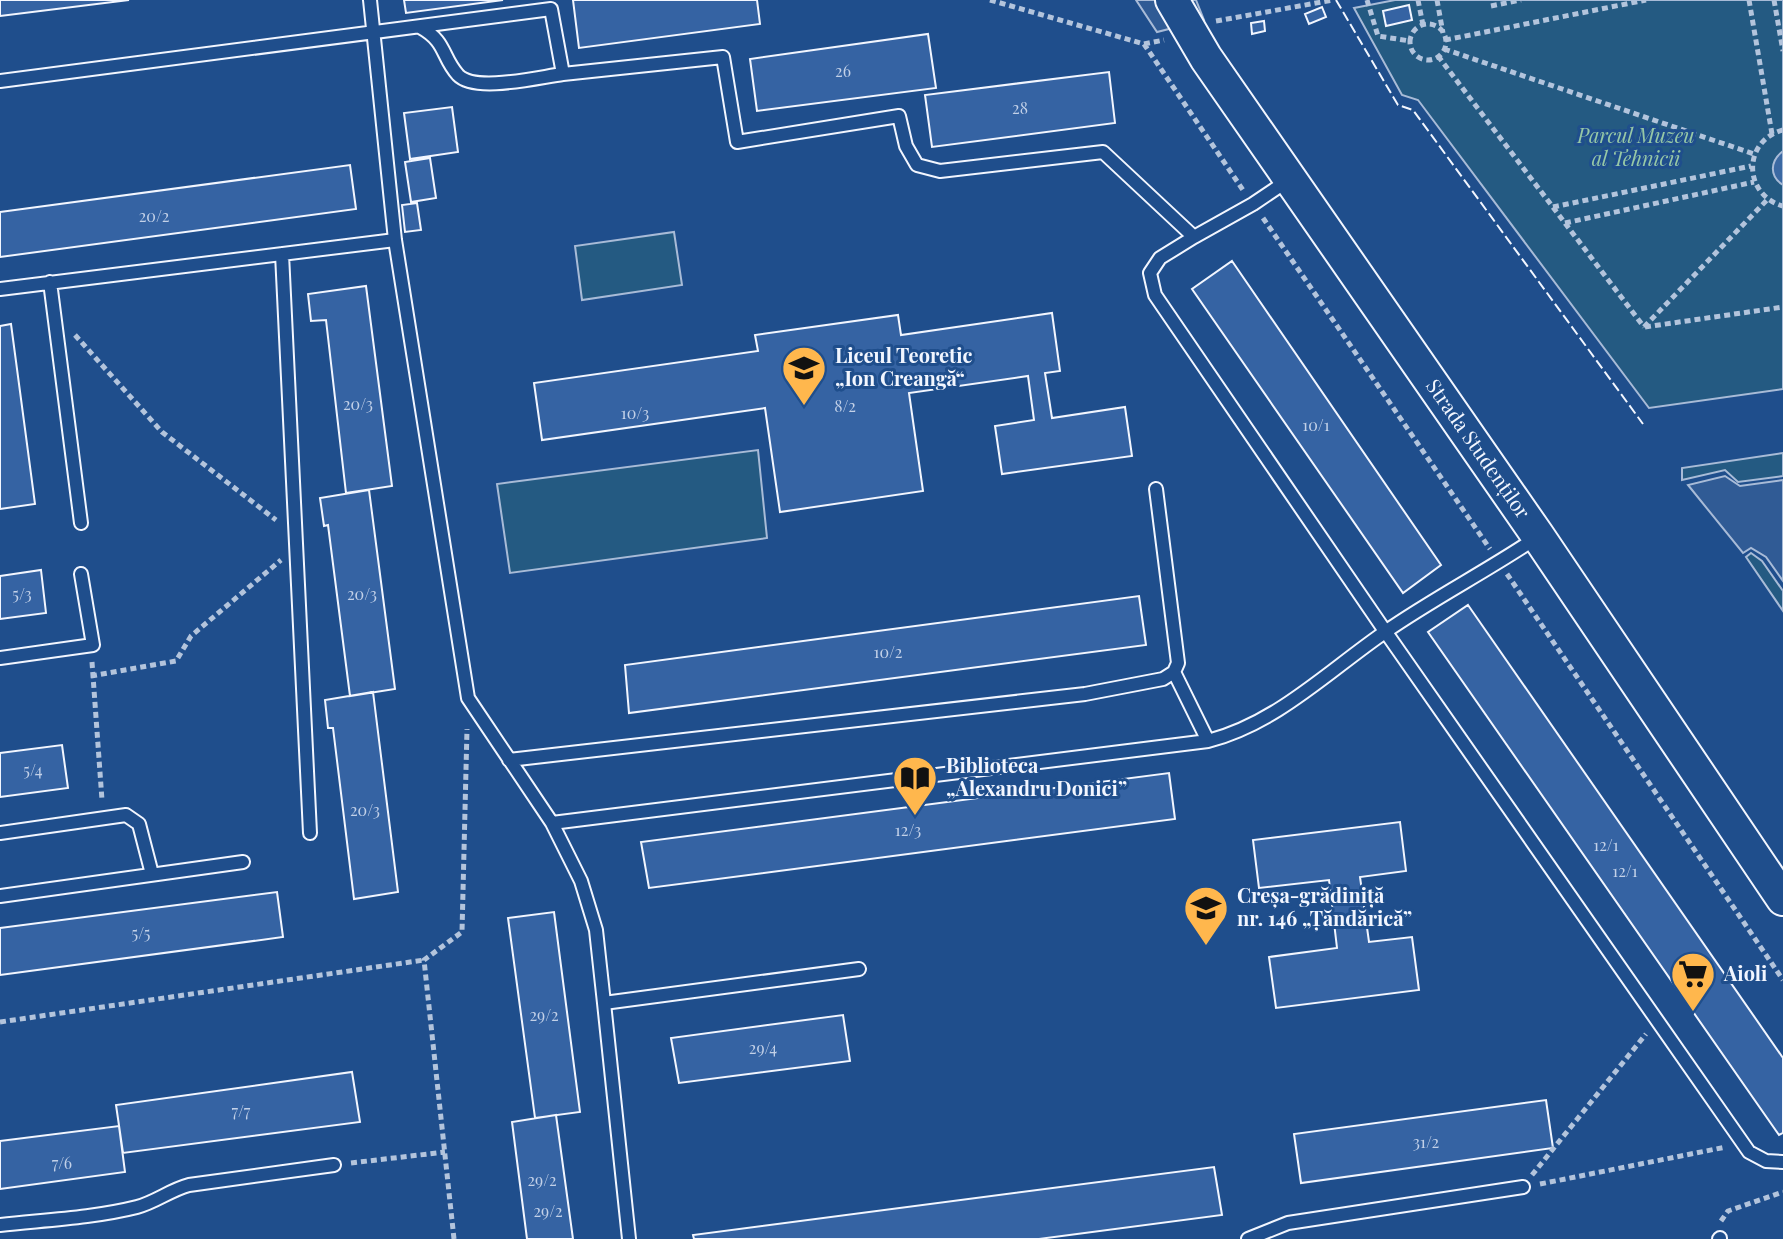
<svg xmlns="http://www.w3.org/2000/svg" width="1783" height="1239" font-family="'Playfair Display',serif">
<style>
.green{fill:#245a82;stroke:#a8bbd7;stroke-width:2}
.parking{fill:#305b95;stroke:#a8bbd7;stroke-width:2}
.water{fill:#3b69a3;stroke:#a8bbd7;stroke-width:2}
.building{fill:#3563a3;stroke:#f2f6ff;stroke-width:2}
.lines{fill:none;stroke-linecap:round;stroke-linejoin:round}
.lane-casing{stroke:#f2f6ff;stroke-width:16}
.secondary-casing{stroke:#f2f6ff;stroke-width:36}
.path{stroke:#b3c4dc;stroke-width:5;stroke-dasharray:6 4;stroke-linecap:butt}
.lane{stroke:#1f4e8c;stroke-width:12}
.secondary{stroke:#1f4e8c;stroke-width:32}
.fence{stroke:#f2f6ff;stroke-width:2;stroke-dasharray:10 4;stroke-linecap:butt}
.labels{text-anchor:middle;stroke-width:6;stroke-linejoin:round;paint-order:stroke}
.number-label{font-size:16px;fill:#c3d1e8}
.park-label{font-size:20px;font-style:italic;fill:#97c8a6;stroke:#1f4e8c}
.poi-label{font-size:20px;font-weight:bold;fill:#f2f6ff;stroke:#1f4e8c;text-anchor:start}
.street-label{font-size:20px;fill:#f2f6ff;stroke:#1f4e8c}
</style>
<rect width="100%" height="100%" fill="#1f4e8c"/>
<path class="green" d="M1395 0H1783V389L1649 408 1418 100 1402 95 1354 8Z
M674 232 682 285 582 300 575 246Z
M758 450 767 538 510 573 497 484Z
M1783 453V476L1738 482 1725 470 1682 480V468Z
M1751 553 1762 561 1783 591V611L1746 557Z"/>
<path class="parking" d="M1136 0H1196L1204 20 1157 32Z
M1725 476 1740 486 1783 480V581L1766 557 1751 548 1743 553 1688 485Z"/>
<path class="water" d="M1783 151V185C1769 176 1770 161 1783 151Z"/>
<path class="building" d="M0 0H129L0 16Z
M404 0H503L406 13Z
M573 0H757L760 24 579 48Z
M1409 5 1412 20 1386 26 1383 11Z
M1322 7 1326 17 1309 24 1305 14Z
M1264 21 1265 31 1252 34 1251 23Z
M928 34 936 88 757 111 750 59Z
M1109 72 1115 123 932 147 925 95Z
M452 107 458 152 410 159 404 113Z
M430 158 436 198 411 202 405 162Z
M350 165 356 209 0 257V212Z
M417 203 421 230 405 232 402 205Z
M1232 261 1441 565 1403 593 1192 289Z
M366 286 392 486 346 493 326 320 311 321 308 294Z
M1052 313 1060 371 1045 373 1052 418 1125 407 1132 456 1002 474 995 426 1034 420 1028 376 909 393 923 491 780 512 765 408 542 440 534 383 758 351 755 335 898 315 901 335Z
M11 324 35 504 0 509V326Z
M369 490 395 689 350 696 328 525 324 526 320 498Z
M41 570 46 613 0 619V576Z
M1139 596 1146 645 629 713 625 665Z
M1468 605 1783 1058V1133L1779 1135 1428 632Z
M373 692 398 892 354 899 333 728H328L325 700Z
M62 745 68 788 0 797V753Z
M1169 773 1175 819 649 888 641 842Z
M1400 822 1406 871 1360 877 1369 942 1412 937 1419 990 1276 1008 1269 957 1337 948 1329 880 1259 888 1253 840Z
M277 892 283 937 0 975V928Z
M554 912 580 1112 535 1118 508 918Z
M843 1015 850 1061 679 1083 671 1038Z
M352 1072 360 1122 123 1153 116 1105Z
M1546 1100 1553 1148 1301 1183 1294 1134Z
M556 1115 573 1239H527L512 1122Z
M119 1126 125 1172 0 1189V1141Z
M1214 1167 1222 1215 1039 1239H694L693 1235Z"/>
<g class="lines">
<g class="lane-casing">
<path id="lane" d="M370 0 395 240 468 698 552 823 581 881 596 930 604 1003 859 969
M420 27C447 42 441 56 458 75 475 93 539 77 563 74
M0 81 551 9 563 74 723 57 737 142 899 116 906 146 917 165 940 171 1103 152 1194 237 1253 204 1290 179
M1194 237 1160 258 1150 273 1155 295 1385 631 1749 1152 1766 1161 1783 1162
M282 254 310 833
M50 282 81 523
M0 289 395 240
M0 658 93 645 81 574
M1174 672 1208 741C1277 723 1327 672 1385 632 1434 598 1487 571 1536 538
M509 760 1085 694 1163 679 1174 672 1178 663 1156 489
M552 823 1208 741
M0 833 126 815 139 824 152 874
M0 896 243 862
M604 1003 629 1239
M0 1225C45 1220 93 1218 137 1207 156 1202 170 1190 189 1185L334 1165
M1248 1239 1288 1223 1523 1187
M1719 1239 1720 1238"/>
</g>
<g class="secondary-casing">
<path id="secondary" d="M1172 0 1206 58 1538 536 1783 899"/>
</g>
<path class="path" d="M990 0 1144 44 1243 190
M1367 0 1378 36 1410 41
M1418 0 1423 25
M1437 0 1443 33
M1749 0 1772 134
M1774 0 1783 51
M1491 6 1521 0
M1216 21 1333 0
M1410 42a18 18 0 1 1 36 0a18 18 0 1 1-36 0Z
M1445 40 1646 0
M1144 44 1164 40
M1444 49 1754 154
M1438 56 1644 327
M1783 130C1742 141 1743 195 1783 206
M1553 207 1751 166
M1263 218 1490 549
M1565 223 1754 182
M1644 327 1767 200
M1645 327 1783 307
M75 335 162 432 276 520
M1507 574 1783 980
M92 662 102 800
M91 676 176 661 191 636 281 560
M0 1022 424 960
M351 1163 445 1152
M1532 1175 1646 1034
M1540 1184 1726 1147
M1721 1221 1728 1211 1783 1192
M454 1239 424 960 462 932 467 729"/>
<use href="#lane" class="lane"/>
<use href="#secondary" class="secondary"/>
<path class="fence" d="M1336 0 1398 105 1413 110 1643 424"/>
</g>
<defs>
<g id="school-pin" transform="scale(2.3)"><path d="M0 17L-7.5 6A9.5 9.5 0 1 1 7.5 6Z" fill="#ffb74d" stroke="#1f4e8c"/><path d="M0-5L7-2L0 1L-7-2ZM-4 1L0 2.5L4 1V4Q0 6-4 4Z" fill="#111"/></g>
<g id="library-pin" transform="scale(2.3)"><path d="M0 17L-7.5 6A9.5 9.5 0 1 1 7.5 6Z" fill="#ffb74d" stroke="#1f4e8c"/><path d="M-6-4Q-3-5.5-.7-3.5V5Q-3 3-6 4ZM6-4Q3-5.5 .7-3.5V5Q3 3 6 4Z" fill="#111"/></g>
<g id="supermarket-pin" transform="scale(2.3)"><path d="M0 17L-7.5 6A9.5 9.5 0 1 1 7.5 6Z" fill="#ffb74d" stroke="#1f4e8c"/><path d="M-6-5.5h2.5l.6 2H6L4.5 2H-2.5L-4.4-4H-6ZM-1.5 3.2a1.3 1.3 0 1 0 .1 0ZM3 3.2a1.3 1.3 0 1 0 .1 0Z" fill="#111"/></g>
</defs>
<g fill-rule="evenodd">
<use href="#school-pin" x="804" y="368"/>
<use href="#library-pin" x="915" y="778"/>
<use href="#school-pin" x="1206" y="908"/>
<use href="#supermarket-pin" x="1693" y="974"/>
</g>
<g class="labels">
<g class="number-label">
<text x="843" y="77">26</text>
<text x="1020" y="114">28</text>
<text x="154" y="222">20/2</text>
<text x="358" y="410">20/3</text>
<text x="845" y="412">8/2</text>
<text x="635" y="419">10/3</text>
<text x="1316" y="431">10/1</text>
<text x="22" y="600">5/3</text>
<text x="362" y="600">20/3</text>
<text x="888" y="658">10/2</text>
<text x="33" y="776">5/4</text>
<text x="365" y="816">20/3</text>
<text x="908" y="836">12/3</text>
<text x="1606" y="851">12/1</text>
<text x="1625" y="877">12/1</text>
<text x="141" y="939">5/5</text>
<text x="544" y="1021">29/2</text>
<text x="763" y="1054">29/4</text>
<text x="241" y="1117">7/7</text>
<text x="1426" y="1148">31/2</text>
<text x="62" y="1169">7/6</text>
<text x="542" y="1186">29/2</text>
<text x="548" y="1217">29/2</text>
</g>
<g class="park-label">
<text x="1636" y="143">Parcul Muzeu<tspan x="1636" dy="23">al Tehnicii</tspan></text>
</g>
<g class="poi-label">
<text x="835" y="363">Liceul Teoretic<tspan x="835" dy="23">„Ion Creangă“</tspan></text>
<text x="946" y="773">Biblioteca<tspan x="946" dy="23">„Alexandru Donici”</tspan></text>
<text x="1237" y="903">Creșa-grădiniță<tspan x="1237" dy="23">nr. 146 „Țăndărică”</tspan></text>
<text x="1724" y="981">Aioli</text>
</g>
<g class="street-label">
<text transform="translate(1478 449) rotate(55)" y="7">Strada Studenților</text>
</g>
</g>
</svg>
